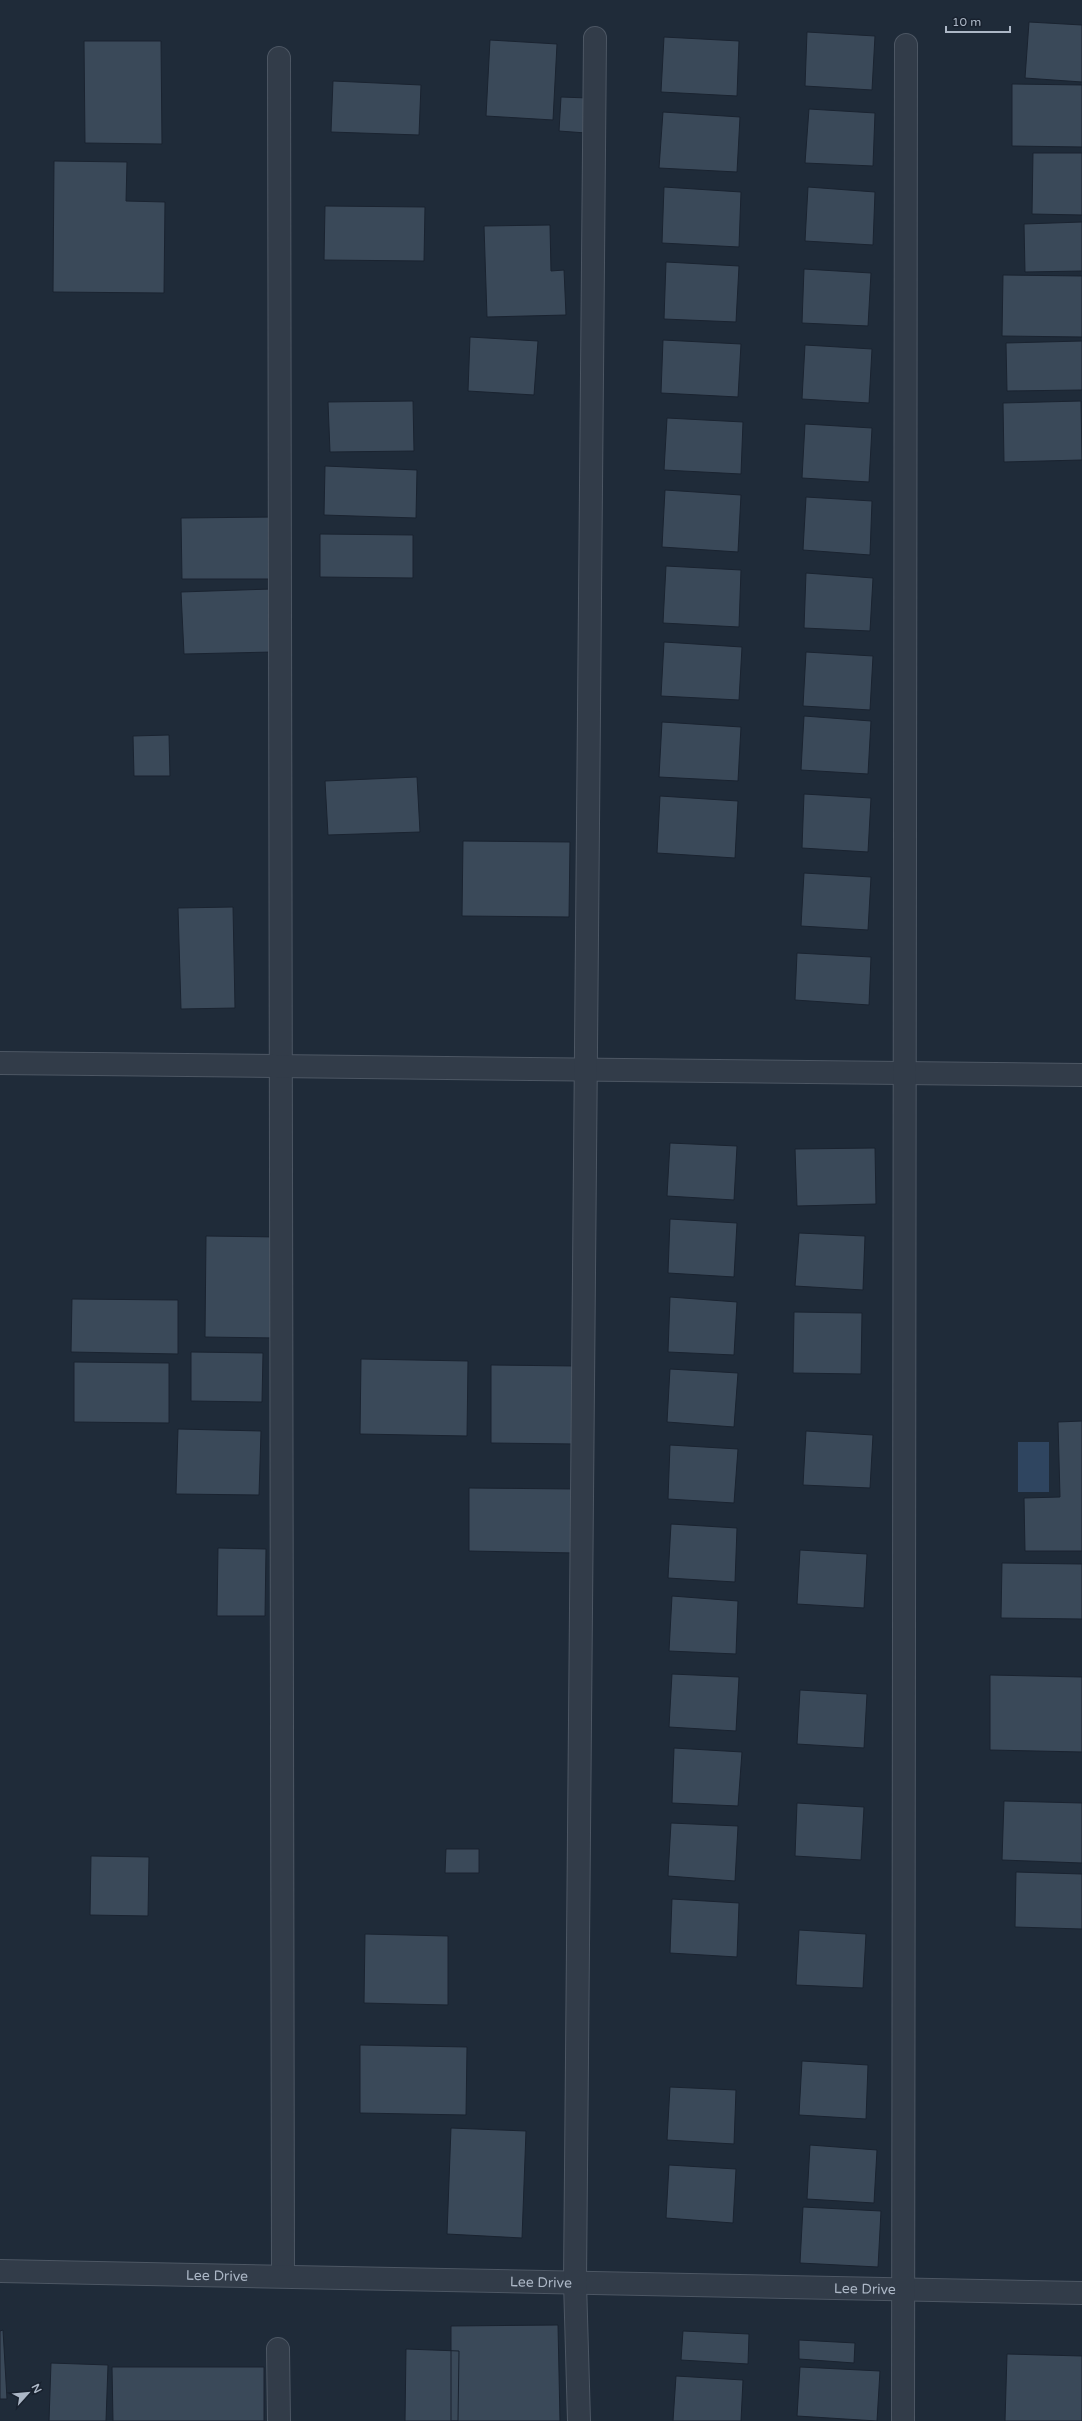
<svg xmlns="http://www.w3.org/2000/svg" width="1082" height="2421" font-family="'Varela Round',sans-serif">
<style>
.water{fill:#2f4560}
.building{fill:#3a4959;stroke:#1a2330}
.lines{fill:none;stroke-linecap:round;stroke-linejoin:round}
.street-casing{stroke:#4d5764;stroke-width:24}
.street{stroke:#323c49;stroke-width:22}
.labels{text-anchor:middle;stroke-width:4;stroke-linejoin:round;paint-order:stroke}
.street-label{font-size:14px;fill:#acb7c6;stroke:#18212e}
</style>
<rect width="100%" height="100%" fill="#1f2b39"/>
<path class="water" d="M1018 1442H1049V1492H1018Z"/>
<path class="building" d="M1029 22 1082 25V82L1025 78Z
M807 32 875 36 872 90 805 86Z
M664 37 739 41 737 96 661 92Z
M490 40 557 44 553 120 486 116Z
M84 41H161L162 144 85 143Z
M333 81 421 85 419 135 331 132Z
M1012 84 1082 85V147L1012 146Z
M561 97 588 98 586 133 559 131Z
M809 109 875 113 873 166 805 163Z
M663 112 740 117 737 172 659 168Z
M1033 153H1082V215L1032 214Z
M54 161 127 162 126 201 165 202 164 293 53 292Z
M664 187 741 192 739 247 662 243Z
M808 187 875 192 873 245 805 241Z
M325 206 425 207 424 261 324 260Z
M1082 222V271L1025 272 1024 224Z
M550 225 551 271 564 270 566 315 487 317 484 226Z
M666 262 739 266 736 322 664 319Z
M804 269 871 273 868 326 802 323Z
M1003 275 1082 276V337L1002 336Z
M470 337 538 341 534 395 468 391Z
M663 340 741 344 738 397 661 393Z
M1082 341V390L1007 391 1006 343Z
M805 345 872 349 869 403 802 399Z
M413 401 414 451 330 452 328 402Z
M1081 401 1082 460 1004 462 1003 403Z
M667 418 743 422 741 474 664 470Z
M805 424 872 428 869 482 802 478Z
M325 466 417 470 416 518 324 515Z
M665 490 741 495 738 552 662 547Z
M806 497 872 501 870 555 803 550Z
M274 517 275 579H182L181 518Z
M320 534 413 535V578L320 577Z
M666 566 741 570 739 627 663 623Z
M806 573 873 578 870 631 804 628Z
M271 589 273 652 184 654 181 592Z
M664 642 742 647 739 700 661 696Z
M806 652 873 656 870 710 803 706Z
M804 716 871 721 868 774 801 770Z
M662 722 741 727 738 781 659 777Z
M169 735 170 776H134L133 736Z
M417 777 420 832 328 835 325 781Z
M804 794 871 798 868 852 802 848Z
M660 796 738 801 735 858 657 853Z
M463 841 570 842 569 917 462 916Z
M804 873 871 877 868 930 801 926Z
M233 907 235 1008 181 1009 178 908Z
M797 953 871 957 869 1005 795 1000Z
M670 1143 737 1146 734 1200 667 1196Z
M875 1148 876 1204 797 1206 795 1149Z
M670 1219 737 1223 734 1277 668 1273Z
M799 1233 865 1236 863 1290 795 1286Z
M206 1236 278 1237 276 1338 205 1337Z
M670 1297 737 1302 734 1355 668 1352Z
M72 1299 178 1300V1354L71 1352Z
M794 1312 862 1313 861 1374 793 1373Z
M191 1352 263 1353 262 1402 191 1401Z
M361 1359 468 1361 467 1436 360 1434Z
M74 1362 169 1363V1423L74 1422Z
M491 1365 576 1366 575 1444 491 1443Z
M670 1369 738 1373 734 1427 667 1422Z
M1082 1421V1551H1025L1024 1498 1060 1497 1058 1422Z
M178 1429 261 1431 259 1495 176 1494Z
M806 1431 873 1435 870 1488 803 1485Z
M670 1445 738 1449 734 1503 668 1499Z
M469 1488 576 1489 575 1553 469 1551Z
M671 1524 737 1528 735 1582 668 1578Z
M218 1548 266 1549 265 1616H217Z
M800 1550 867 1554 864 1608 797 1604Z
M1002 1563 1082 1564V1619L1001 1618Z
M672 1596 738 1601 736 1654 669 1651Z
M672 1674 739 1677 736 1731 669 1727Z
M990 1675 1082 1677V1752L990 1750Z
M800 1690 867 1694 864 1748 797 1744Z
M674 1748 742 1752 738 1806 672 1803Z
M1004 1801 1082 1803V1863L1002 1860Z
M797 1803 864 1807 861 1860 795 1856Z
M671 1823 738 1826 735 1881 668 1876Z
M446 1849H479V1873H445Z
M91 1856 149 1857 148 1916 90 1915Z
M1016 1872 1082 1874V1929L1015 1927Z
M672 1899 739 1903 737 1957 670 1953Z
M799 1930 866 1934 863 1988 796 1985Z
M365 1934 448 1936V2005L364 2003Z
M360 2045 467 2047 466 2115 360 2113Z
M802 2061 868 2065 866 2119 799 2115Z
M670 2087 736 2090 734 2144 667 2140Z
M451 2128 526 2131 522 2238 447 2234Z
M810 2145 877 2150 874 2203 807 2199Z
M669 2165 736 2169 733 2223 666 2218Z
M803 2207 881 2211 878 2267 800 2263Z
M558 2325 560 2421H451V2326Z
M3 2330 7 2399H0V2331Z
M683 2331 749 2334 748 2364 681 2360Z
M799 2340 855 2343 854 2363 799 2359Z
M406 2349 459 2351 458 2421H405Z
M1007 2354 1082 2356V2421H1005Z
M51 2363 108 2365 106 2421H49Z
M112 2367H264V2421H113Z
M800 2367 880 2371 877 2421 797 2416Z
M676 2376 743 2380 741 2421H673Z"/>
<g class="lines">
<g class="street-casing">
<g id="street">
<path d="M279 58 283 2276"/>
<path d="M0 1063 1082 1075"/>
<path id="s1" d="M0 2271 1082 2293"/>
<path d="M278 2349 279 2421"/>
<path d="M579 2421 575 2282 595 38"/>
<path d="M903 2421 906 45"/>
</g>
</g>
<use href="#street" class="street"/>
</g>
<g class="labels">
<g class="street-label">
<text dy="5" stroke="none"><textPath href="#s1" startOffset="217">Lee Drive</textPath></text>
<text dy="5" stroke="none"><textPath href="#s1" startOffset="541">Lee Drive</textPath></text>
<text dy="5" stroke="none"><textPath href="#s1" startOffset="865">Lee Drive</textPath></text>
</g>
</g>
<g transform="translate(28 2393) rotate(63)" stroke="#18212e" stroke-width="3" paint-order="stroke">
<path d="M0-3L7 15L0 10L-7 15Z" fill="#acb7c6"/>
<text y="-6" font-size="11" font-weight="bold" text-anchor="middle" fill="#acb7c6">N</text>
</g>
<path d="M946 26v6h64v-6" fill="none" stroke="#acb7c6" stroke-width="2"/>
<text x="952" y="26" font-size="12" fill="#acb7c6" stroke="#18212e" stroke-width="3" paint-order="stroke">10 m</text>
</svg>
